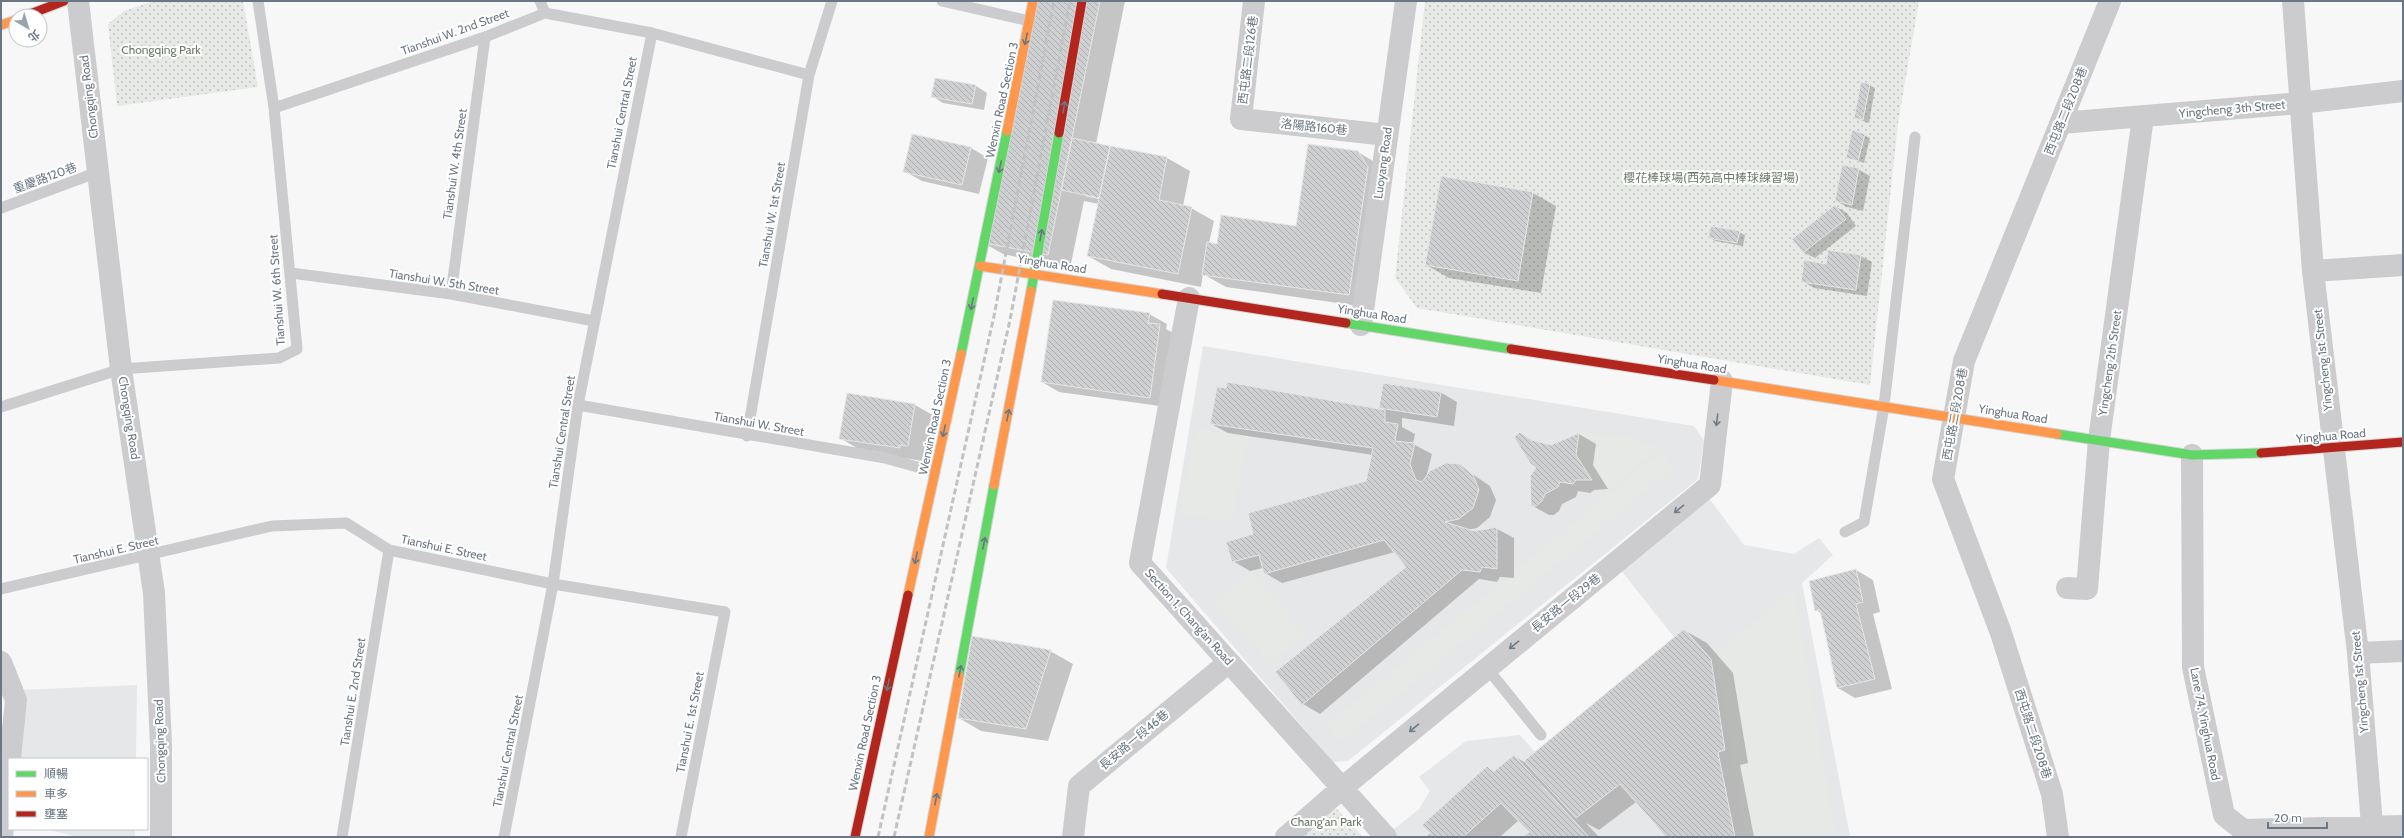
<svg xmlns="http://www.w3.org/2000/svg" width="2404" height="838" font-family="Cabin,'Noto Sans TC',sans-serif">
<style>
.built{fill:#e6e7e8}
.grass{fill:#e6e9e5}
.park{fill:url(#park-dots)}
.shadow{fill:#0003;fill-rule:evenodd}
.building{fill:url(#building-back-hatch);stroke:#e6e6e6}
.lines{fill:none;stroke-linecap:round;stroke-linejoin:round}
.fast-casing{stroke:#d4d5d5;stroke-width:11}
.slow-casing{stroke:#d4d5d5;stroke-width:11}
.jam-casing{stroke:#d4d5d5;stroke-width:11}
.lane{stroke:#ccccce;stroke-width:11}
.street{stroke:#ccccce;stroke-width:22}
.fast{stroke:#63d668;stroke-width:9}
.slow{stroke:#ff974d;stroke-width:9}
.jam{stroke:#b3261e;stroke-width:9}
.rail{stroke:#c1c2c4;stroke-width:3;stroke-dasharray:6 3;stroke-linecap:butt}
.oneway{stroke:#6a7784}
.oneway2{stroke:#6f7b88}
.labels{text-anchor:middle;stroke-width:4;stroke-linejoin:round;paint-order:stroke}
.street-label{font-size:12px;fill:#6a7784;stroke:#fff}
.park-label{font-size:12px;fill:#6b7b68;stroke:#fff}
</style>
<defs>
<pattern id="park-dots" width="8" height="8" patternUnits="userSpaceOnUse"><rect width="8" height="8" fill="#e6e9e5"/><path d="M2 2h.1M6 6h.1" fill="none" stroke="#bec2bf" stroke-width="1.8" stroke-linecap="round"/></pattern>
<pattern id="building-back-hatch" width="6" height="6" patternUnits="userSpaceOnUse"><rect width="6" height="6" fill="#cfd0d1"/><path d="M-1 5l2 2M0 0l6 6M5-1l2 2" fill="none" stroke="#acaeaf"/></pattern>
</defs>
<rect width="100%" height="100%" fill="#f7f7f7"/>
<path class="built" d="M1203 346 1694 426 1704 441 1698 479 1348 761 1333 762 1166 568Z
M1708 497 1744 545 1794 554 1819 538 1833 555 1802 583 1850 837H1393L1389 833 1419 809 1430 791 1419 777 1466 741 1520 735 1536 753 1677 641 1620 569Z
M137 685 136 759H15L20 690Z
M47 829H135V837H77Z"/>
<path class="grass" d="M1196 427 1248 436 1232 523 1180 513Z
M1579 433 1622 435 1659 448 1606 492 1587 474 1576 455Z
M1661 451 1674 468 1341 743 1326 725Z
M1250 572 1306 633 1271 664 1215 604Z
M1794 588 1836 837H1746L1716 653Z"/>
<path class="park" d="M154 1H243L258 87 117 106 108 24 124 11Z
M1425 1H1919L1898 123 1870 385 1417 308 1395 278Z
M1318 808 1337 809 1363 837H1289Z"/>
<path class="shadow" d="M1029 1H1125L1096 144 1167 158 1190 171 1183 206 1191 208 1214 221 1209 243 1218 245 1296 227 1358 152 1381 166 1372 308 1226 287 1203 274 1201 287 1111 269 1088 256 1099 204 1084 201 1070 268 1003 254 980 241ZM1085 194 1104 198V200L1085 196Z
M1869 85 1875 88 1869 123 1855 118Z
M976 86 987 93 984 110 943 103 932 96Z
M1864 135 1870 138 1864 163 1847 157Z
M971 148 988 158 979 194 922 181 904 171Z
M1858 169 1870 176 1863 211 1847 207 1836 201Z
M1441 177 1533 193 1556 206 1541 293 1449 278 1426 265Z
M1835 206 1847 213 1856 226 1815 258 1803 252Z
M1739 232 1745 235 1743 246 1715 241 1709 237Z
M1861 256 1872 262 1867 296 1814 288 1802 281 1827 265Z
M1149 314 1167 324 1166 329 1177 335 1167 407 1059 392 1042 382Z
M1384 384 1440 392 1457 402 1454 426 1402 418V427L1415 434 1413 444 1432 454 1426 478 1459 465 1490 486 1496 500 1490 517 1477 528 1468 530 1474 532 1497 529 1514 538V578L1500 577 1497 582 1479 579 1320 714 1303 704 1408 567 1395 552 1282 583 1265 573 1263 568 1250 571 1233 561 1255 535 1367 482 1373 455 1228 433 1211 424 1380 410Z
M847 394 915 405 938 418 930 458 923 457 922 461 862 451 840 438Z
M1520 434 1534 441 1551 446 1579 434 1596 444 1593 465 1608 489 1594 490 1590 493 1578 491 1576 497 1562 504 1559 511 1554 515H1549L1531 505V476L1538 468Z
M1856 570 1873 580 1880 612 1873 614 1892 689 1855 698 1838 688 1822 614 1816 610Z
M1684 630 1707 643 1733 673 1748 763 1740 765 1754 837H1667L1636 802 1599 830 1586 823 1599 837H1525L1530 832 1519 820 1500 837H1426L1487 767 1495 772 1514 756 1524 762Z
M1050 651 1073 664 1048 741 981 731 959 718Z"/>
<path class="building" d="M1028 1H1100L1048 255 979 242Z
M935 78 976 85 972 104 931 97Z
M1861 82 1870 84 1863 120 1854 118Z
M1852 130 1865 134 1858 161 1846 158Z
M912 134 971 147 962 185 903 172Z
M1072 138 1110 146 1099 198 1061 190Z
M1308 144 1358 151 1368 167 1349 295 1202 275 1207 242 1217 244 1221 215 1296 226Z
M1110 146 1167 157 1159 200 1192 207 1178 274 1087 256Z
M1842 165 1859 168 1852 205 1835 201Z
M1441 176 1533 192 1518 281 1425 265Z
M1835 205 1846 219 1803 253 1792 239Z
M1711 226 1740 231 1737 243 1708 238Z
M1828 250 1861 255 1856 290 1801 282 1804 260 1826 264Z
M1053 300 1150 313 1148 323 1160 324 1150 398 1041 382Z
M1227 382 1385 410V422L1398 424 1395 441 1415 443 1410 464 1416 480 1422 482 1430 471 1446 463 1460 464 1473 475 1479 490 1473 508 1459 519 1445 522 1474 531 1497 527V569L1482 567 1480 572 1462 570 1302 705 1275 672 1406 567 1384 540 1264 574 1259 555 1232 562 1226 542 1253 534 1248 513 1366 481 1373 448 1210 424 1217 387 1226 388Z
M1383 383 1441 392 1437 417 1379 408Z
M847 393 915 404 908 446 900 445V448L839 439Z
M1520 432 1531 440 1551 445 1579 433 1576 455 1592 480H1576L1573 484 1560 482 1558 487 1545 494 1542 501 1536 506H1531L1530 476 1536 468 1530 463 1514 437Z
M1856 569 1863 602 1856 604 1875 679 1837 688 1820 610 1815 611 1809 581Z
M1684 629 1711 659 1725 750 1718 752 1735 837H1666L1620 784 1576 818 1524 761Z
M972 636 1051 650 1026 729 958 718Z
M1514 755 1589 837H1523L1529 832 1501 803 1463 837H1425L1430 833 1422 825 1487 766 1493 772Z"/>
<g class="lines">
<g class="fast-casing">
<path id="fast" d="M1031 291 1059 133
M1346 323 1511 349
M961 354 1007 131
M2057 434 2192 455 2261 453
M959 676 994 485"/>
</g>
<g class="slow-casing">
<path id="slow" d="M1 25 16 20
M1007 131 1033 1
M980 266 1162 294
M1714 380 2057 434
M994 485 1031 291
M908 595 961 354
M929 837 959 676"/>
</g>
<g class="jam-casing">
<path id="jam" d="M25 16 64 1
M1059 133 1082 1
M1162 294 1346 323
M1511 349 1714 380
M2261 453 2403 442
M855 837 908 595"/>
</g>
<path class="lane" d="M540 1 545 13
M942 1 1030 21
M274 108 485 37 545 13 652 33 809 75
M1 208 98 172
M291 273 451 294 594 321
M451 294 485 37
M578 405 885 458 935 472
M1 407 121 369 279 358 297 349 274 108 258 1
M747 436 809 75 832 1
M1845 532 1864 522 1884 406 1915 137
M1 589 272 526 346 523 389 550 553 584 725 612 681 837
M1487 668 1541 735
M342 837 389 550
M504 837 553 584 578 405 652 33"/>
<path class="street" d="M78 1 121 369 154 593 161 745V837
M1254 1 1241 119 1387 135
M2293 1 2313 271 2358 653 2373 837
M2061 123 2300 103 2403 91
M2313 271 2403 265
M1189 298 1140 563 1386 837
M1361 325 1406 1
M2192 455 2193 667 2224 815 2243 830 2403 826
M2067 588 2087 589 2099 440 2143 117
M2358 653 2403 651
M1 662 16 700 10 759
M2 837 9 769
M1073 837 1079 786 1229 662
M1286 837 1342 788 1710 485 1722 381
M2058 837 2052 794 2001 633 1943 479 1964 361 2110 1"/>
<use href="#fast" class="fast"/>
<use href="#slow" class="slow"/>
<use href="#jam" class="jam"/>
<path class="rail" d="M878 837 994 316 1054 1
M894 837 1010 320 1070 1"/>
</g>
<defs><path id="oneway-shaft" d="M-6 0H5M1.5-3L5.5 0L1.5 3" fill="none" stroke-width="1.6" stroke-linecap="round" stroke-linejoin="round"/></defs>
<g class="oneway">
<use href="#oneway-shaft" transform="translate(1026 39) rotate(102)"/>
<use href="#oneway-shaft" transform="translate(1064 107) rotate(-80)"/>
<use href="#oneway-shaft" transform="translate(1000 167) rotate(102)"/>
<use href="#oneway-shaft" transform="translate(1041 235) rotate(-80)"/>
<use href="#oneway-shaft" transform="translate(972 304) rotate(102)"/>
<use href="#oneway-shaft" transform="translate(1008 415) rotate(-79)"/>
<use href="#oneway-shaft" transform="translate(944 431) rotate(102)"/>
<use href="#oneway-shaft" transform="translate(984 543) rotate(-79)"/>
<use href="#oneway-shaft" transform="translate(916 558) rotate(102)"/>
<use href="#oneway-shaft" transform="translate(960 671) rotate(-79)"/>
<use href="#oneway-shaft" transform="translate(888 685) rotate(102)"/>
<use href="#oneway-shaft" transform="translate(936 799) rotate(-79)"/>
</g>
<g class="oneway2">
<use href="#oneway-shaft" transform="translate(1717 420) rotate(97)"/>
<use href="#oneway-shaft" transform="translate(1679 509) rotate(141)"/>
<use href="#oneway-shaft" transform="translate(1514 645) rotate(141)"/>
<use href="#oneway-shaft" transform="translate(1414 728) rotate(140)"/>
</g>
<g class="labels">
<g class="street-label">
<text transform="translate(455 32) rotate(-20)" y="4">Tianshui W. 2nd Street</text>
<text transform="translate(1248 60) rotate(-83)" y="4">西屯路二段126巷</text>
<text transform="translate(89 97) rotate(-97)" y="4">Chongqing Road</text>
<text transform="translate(1002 100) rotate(-78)" y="4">Wenxin Road Section 3</text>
<text transform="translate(2232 109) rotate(-5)" y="4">Yingcheng 3th Street</text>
<text transform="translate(2066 111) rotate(-68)" y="4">西屯路二段208巷</text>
<text transform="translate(622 113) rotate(-79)" y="4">Tianshui Central Street</text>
<text transform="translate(1314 127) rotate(6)" y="4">洛陽路160巷</text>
<text transform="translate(1383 163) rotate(-82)" y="4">Luoyang Road</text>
<text transform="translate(455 164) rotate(-82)" y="4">Tianshui W. 4th Street</text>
<text transform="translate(45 178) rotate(-20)" y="4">重慶路120巷</text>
<text transform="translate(772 215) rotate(-80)" y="4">Tianshui W. 1st Street</text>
<text transform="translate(1052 264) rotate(9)" y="4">Yinghua Road</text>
<text transform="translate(444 282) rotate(9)" y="4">Tianshui W. 5th Street</text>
<text transform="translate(277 290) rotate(-94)" y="4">Tianshui W. 6th Street</text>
<text transform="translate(1372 314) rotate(9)" y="4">Yinghua Road</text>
<text transform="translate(2323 360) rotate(-96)" y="4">Yingcheng 1st Street</text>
<text transform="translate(2110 363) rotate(-82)" y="4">Yingcheng 2th Street</text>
<text transform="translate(1692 364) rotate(9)" y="4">Yinghua Road</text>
<text transform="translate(1955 414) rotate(-80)" y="4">西屯路二段208巷</text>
<text transform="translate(2013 414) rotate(9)" y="4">Yinghua Road</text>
<text transform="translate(935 417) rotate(-78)" y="4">Wenxin Road Section 3</text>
<text transform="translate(129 418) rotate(81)" y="4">Chongqing Road</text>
<text transform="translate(759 424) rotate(10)" y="4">Tianshui W. Street</text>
<text transform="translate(562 432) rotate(-81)" y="4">Tianshui Central Street</text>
<text transform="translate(2331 436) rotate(-5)" y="4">Yinghua Road</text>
<text transform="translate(444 548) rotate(12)" y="4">Tianshui E. Street</text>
<text transform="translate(116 550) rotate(-13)" y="4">Tianshui E. Street</text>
<text transform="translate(1566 603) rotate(-39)" y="4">長安路一段29巷</text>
<text transform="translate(1189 617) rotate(48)" y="4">Section 1, Chang’an Road</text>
<text transform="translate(2360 682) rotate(-95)" y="4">Yingcheng 1st Street</text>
<text transform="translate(353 692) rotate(-81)" y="4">Tianshui E. 2nd Street</text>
<text transform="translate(690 722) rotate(-79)" y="4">Tianshui E. 1st Street</text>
<text transform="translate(2205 724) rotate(79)" y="4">Lane 74, Yinghua Road</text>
<text transform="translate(865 733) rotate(-78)" y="4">Wenxin Road Section 3</text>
<text transform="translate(2033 734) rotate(72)" y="4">西屯路二段208巷</text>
<text transform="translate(1134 740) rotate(-40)" y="4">長安路一段46巷</text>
<text transform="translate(160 741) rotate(-92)" y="4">Chongqing Road</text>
<text transform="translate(508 751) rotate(-79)" y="4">Tianshui Central Street</text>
</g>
<g class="park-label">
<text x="161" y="54">Chongqing Park</text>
<text x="1711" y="182">櫻花棒球場(西苑高中棒球練習場)</text>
<text x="1326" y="826">Chang'an Park</text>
</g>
</g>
<rect width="2404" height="838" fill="none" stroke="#6a7784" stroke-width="4"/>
<rect x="8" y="758" width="140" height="72" fill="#ffffff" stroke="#c3c9ce"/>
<rect x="16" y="771" width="20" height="6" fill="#63d668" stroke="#c3c9ce"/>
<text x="44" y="778" font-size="12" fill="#6a7784">順暢</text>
<rect x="16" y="791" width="20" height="6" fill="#ff974d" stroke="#c3c9ce"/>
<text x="44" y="798" font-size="12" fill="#6a7784">車多</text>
<rect x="16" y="811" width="20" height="6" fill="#b3261e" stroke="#c3c9ce"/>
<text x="44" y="818" font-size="12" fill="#6a7784">壅塞</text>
<g transform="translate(28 28) rotate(142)"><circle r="19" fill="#ffffff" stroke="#c3c9ce"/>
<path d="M0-3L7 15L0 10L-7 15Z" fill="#9ba4ac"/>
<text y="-6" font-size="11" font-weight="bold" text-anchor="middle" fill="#6a7784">北</text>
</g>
<path d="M2268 822v6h59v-6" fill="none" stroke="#6a7784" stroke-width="2"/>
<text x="2274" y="822" font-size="12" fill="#6a7784" stroke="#ffffff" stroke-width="3" paint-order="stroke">20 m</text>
</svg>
